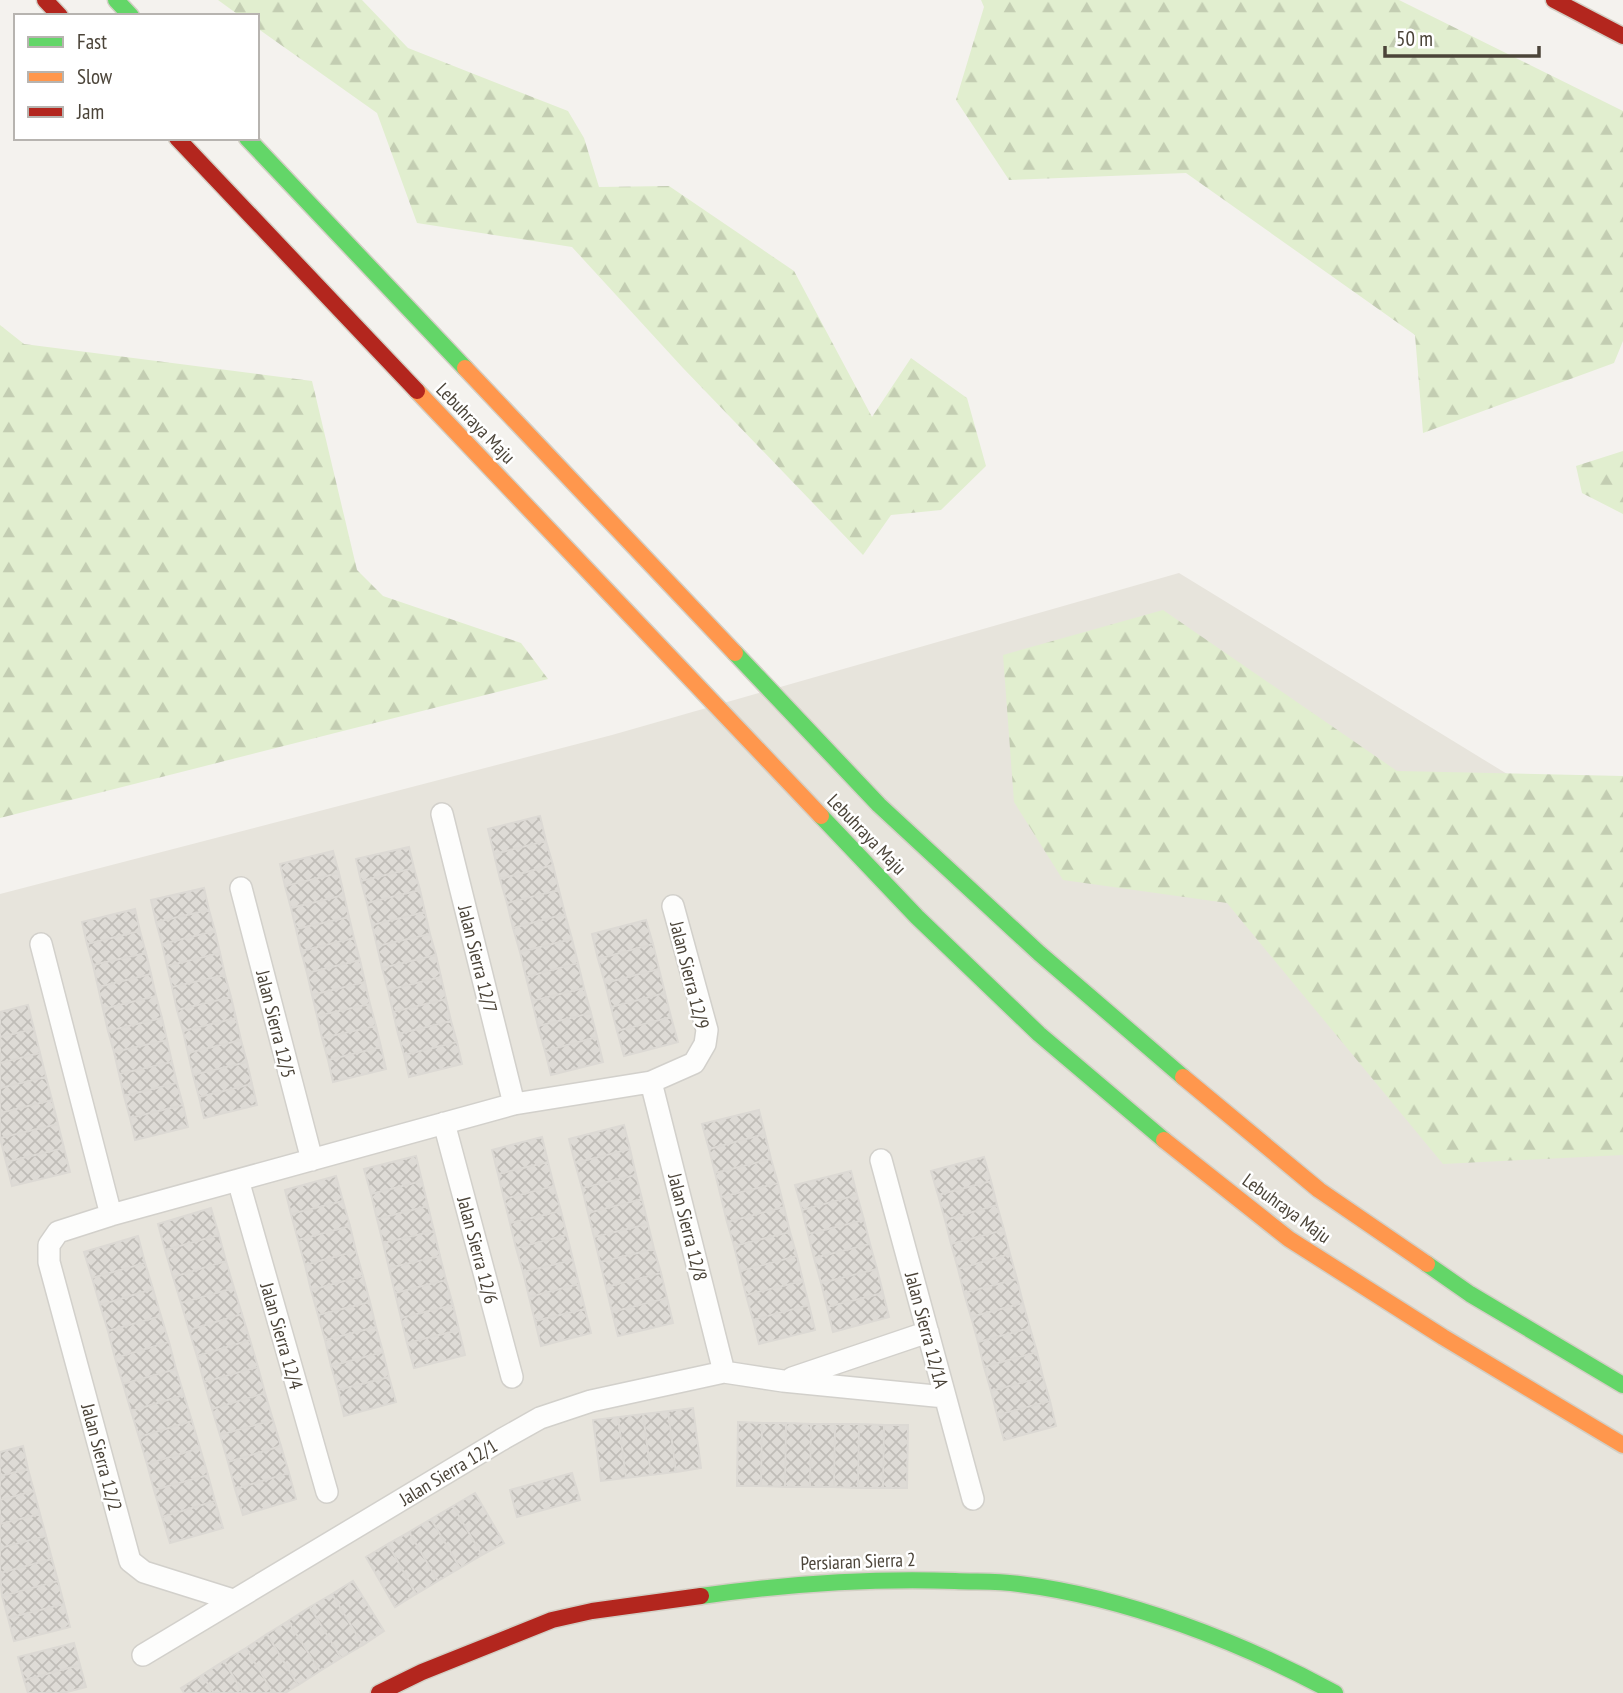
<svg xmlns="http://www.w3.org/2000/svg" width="1623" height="1693" font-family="'PT Sans Narrow',sans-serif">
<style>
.residential{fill:#e7e4dc}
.forest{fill:url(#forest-firs)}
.building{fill:url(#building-cross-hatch);stroke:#dcd9d4;stroke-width:2}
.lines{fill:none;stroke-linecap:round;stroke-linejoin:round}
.street-casing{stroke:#d2d0cb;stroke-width:24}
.fast-casing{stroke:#d3cfc5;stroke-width:19}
.slow-casing{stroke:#d3cfc5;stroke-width:19}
.jam-casing{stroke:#d3cfc5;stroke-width:19}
.street{stroke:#fdfdfc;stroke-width:21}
.fast{stroke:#63d668;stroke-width:16}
.slow{stroke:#ff974d;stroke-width:16}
.jam{stroke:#b3261e;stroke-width:16}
.labels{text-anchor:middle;stroke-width:5;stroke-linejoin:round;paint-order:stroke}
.street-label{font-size:19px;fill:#4b4439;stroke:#fff}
</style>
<defs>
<pattern id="forest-firs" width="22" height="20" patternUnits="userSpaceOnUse" patternTransform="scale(1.75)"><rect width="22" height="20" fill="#e1eecf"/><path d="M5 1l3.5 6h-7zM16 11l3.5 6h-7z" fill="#c3cdb2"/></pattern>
<pattern id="building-cross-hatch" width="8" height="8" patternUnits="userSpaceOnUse" patternTransform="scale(1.75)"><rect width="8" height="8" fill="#dedbd6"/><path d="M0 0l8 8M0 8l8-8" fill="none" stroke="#c0bdb8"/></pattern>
</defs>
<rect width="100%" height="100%" fill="#f4f2ee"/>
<path class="residential" d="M1179 573 1623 845V1693H0V894L612 735Z"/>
<path class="forest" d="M218 0H362L408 48 568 111 584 138 599 187 669 186 794 271 872 417 911 358 967 398 986 466 941 510 891 515 863 555 683 368 572 247 417 223 377 113 257 28V16H240Z
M981 0H1399L1623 111V341L1614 363 1423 433 1415 335 1186 173 1009 180 956 100 984 7Z
M0 325 24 344 312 381 357 570 383 596 521 643 548 679 0 818Z
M1623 451V514L1582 493 1576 466Z
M1163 610 1397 771 1623 776V1155L1443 1164 1227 903 1063 880 1014 802 1003 655Z"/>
<path class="building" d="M540 816 546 841 494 854 488 829Z
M546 841 553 865 500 879 494 854Z
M409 847 414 868 361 881 356 859Z
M333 851 339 873 285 886 280 864Z
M553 865 559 890 507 903 500 879Z
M414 868 420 890 367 903 361 881Z
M339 873 344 895 291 908 285 886Z
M204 888 209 910 156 922 151 900Z
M420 890 425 912 372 925 367 903Z
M559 890 565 914 513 928 507 903Z
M344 895 349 917 296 929 291 908Z
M135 909 140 931 87 944 82 922Z
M209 910 215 931 162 944 156 922Z
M425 912 430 934 377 946 372 925Z
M565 914 572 939 520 952 513 928Z
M349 917 354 938 301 951 296 929Z
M646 920 653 944 598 959 592 934Z
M140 931 146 953 93 965 87 944Z
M215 931 220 953 167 966 162 944Z
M430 934 436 955 382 968 377 946Z
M354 938 360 960 307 973 301 951Z
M572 939 578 963 526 977 520 952Z
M653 944 659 969 605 983 598 959Z
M146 953 151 974 98 987 93 965Z
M220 953 225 975 172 987 167 966Z
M436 955 441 977 388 990 382 968Z
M360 960 365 982 312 995 307 973Z
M578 963 584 988 532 1001 526 977Z
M659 969 665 993 611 1007 605 983Z
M151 974 156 996 103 1009 98 987Z
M225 975 231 997 177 1010 172 987Z
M441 977 446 999 393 1012 388 990Z
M365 982 370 1004 317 1016 312 995Z
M584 988 591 1013 538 1026 532 1001Z
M665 993 671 1017 617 1031 611 1007Z
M156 996 162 1018 108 1031 103 1009Z
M231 997 236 1018 183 1031 177 1010Z
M446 999 451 1021 398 1034 393 1012Z
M370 1004 376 1026 322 1038 317 1016Z
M28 1005 34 1029 0 1037V1012Z
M591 1013 597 1037 545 1051 538 1026Z
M671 1017 678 1042 624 1056 617 1031Z
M162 1018 167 1040 114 1052 108 1031Z
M236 1018 241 1040 188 1053 183 1031Z
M451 1021 457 1042 404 1055 398 1034Z
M376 1026 381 1047 328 1060 322 1038Z
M34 1029 40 1053 0 1063V1037Z
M597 1037 603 1062 551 1075 545 1051Z
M167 1040 172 1062 119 1074 114 1052Z
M241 1040 247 1062 193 1075 188 1053Z
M457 1042 462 1064 409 1077 404 1055Z
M381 1047 386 1069 333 1082 328 1060Z
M40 1053 46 1077 0 1088V1063Z
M172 1062 177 1083 124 1096 119 1074Z
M247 1062 252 1084 199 1097 193 1075Z
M46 1077 52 1100 0 1113V1088Z
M177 1083 183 1105 130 1118 124 1096Z
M252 1084 257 1105 204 1118 199 1097Z
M52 1100 58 1124 0 1138V1113Z
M183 1105 188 1127 135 1140 130 1118Z
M759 1110 765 1134 709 1149 702 1124Z
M58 1124 64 1148 6 1162 0 1138Z
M624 1125 630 1149 575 1163 569 1139Z
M765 1134 771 1159 715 1173 709 1149Z
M542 1137 548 1162 498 1174 492 1150Z
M64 1148 70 1172 12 1186 6 1162Z
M630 1149 636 1175 582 1188 575 1163Z
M416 1156 422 1181 371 1194 364 1169Z
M984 1157 991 1181 938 1195 931 1171Z
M771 1159 778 1183 721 1197 715 1173Z
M548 1162 554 1186 504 1199 498 1174Z
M851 1171 857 1195 802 1210 795 1185Z
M636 1175 642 1199 588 1213 582 1188Z
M336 1176 343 1201 291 1214 285 1190Z
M422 1181 428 1206 377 1219 371 1194Z
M991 1181 997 1205 945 1220 938 1195Z
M778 1183 784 1207 727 1222 721 1197Z
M554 1186 561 1211 510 1223 504 1199Z
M857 1195 864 1220 808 1234 802 1210Z
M642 1199 648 1224 594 1237 588 1213Z
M343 1201 350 1226 298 1240 291 1214Z
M997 1205 1004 1230 951 1244 945 1220Z
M428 1206 434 1231 383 1243 377 1219Z
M784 1207 790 1232 734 1246 727 1222Z
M211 1208 219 1235 165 1250 158 1224Z
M561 1211 567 1235 516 1248 510 1223Z
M864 1220 870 1244 814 1258 808 1234Z
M648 1224 654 1249 600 1262 594 1237Z
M350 1226 356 1251 305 1265 298 1240Z
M1004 1230 1010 1254 958 1269 951 1244Z
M434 1231 440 1256 389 1268 383 1243Z
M790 1232 797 1256 740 1271 734 1246Z
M219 1235 226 1261 173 1277 165 1250Z
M567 1235 573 1260 523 1272 516 1248Z
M138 1236 145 1263 92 1278 84 1252Z
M870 1244 877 1269 821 1283 814 1258Z
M654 1249 661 1273 606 1287 600 1262Z
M356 1251 363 1276 311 1290 305 1265Z
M1010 1254 1017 1279 964 1293 958 1269Z
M440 1256 446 1280 395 1293 389 1268Z
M797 1256 803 1281 746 1295 740 1271Z
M573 1260 579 1284 529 1297 523 1272Z
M226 1261 234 1288 181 1303 173 1277Z
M145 1263 153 1289 100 1305 92 1278Z
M877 1269 883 1293 827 1307 821 1283Z
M661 1273 667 1298 612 1312 606 1287Z
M363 1276 370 1302 318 1315 311 1290Z
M1017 1279 1023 1303 971 1317 964 1293Z
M446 1280 453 1305 401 1318 395 1293Z
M803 1281 809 1305 753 1320 746 1295Z
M579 1284 585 1309 535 1321 529 1297Z
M234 1288 242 1314 189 1330 181 1303Z
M153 1289 161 1316 108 1331 100 1305Z
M883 1293 889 1317 833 1332 827 1307Z
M667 1298 673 1323 618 1336 612 1312Z
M370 1302 376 1327 325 1340 318 1315Z
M1023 1303 1030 1328 978 1342 971 1317Z
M453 1305 459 1330 407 1343 401 1318Z
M809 1305 815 1330 759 1344 753 1320Z
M585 1309 591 1333 541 1346 535 1321Z
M242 1314 250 1340 197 1356 189 1330Z
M161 1316 169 1342 115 1358 108 1331Z
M376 1327 383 1352 331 1366 325 1340Z
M1030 1328 1037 1352 984 1367 978 1342Z
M459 1330 465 1355 414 1368 407 1343Z
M250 1340 258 1367 204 1382 197 1356Z
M169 1342 176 1369 123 1384 115 1358Z
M383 1352 389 1377 338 1390 331 1366Z
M1037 1352 1043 1377 991 1391 984 1367Z
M258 1367 265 1393 212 1409 204 1382Z
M176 1369 184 1395 131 1411 123 1384Z
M389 1377 396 1402 344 1416 338 1390Z
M1043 1377 1050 1401 997 1415 991 1391Z
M265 1393 273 1420 220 1435 212 1409Z
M184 1395 192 1421 139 1437 131 1411Z
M1050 1401 1056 1426 1004 1440 997 1415Z
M693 1408 701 1468 676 1472 668 1411Z
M668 1411 676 1472 651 1475 643 1414Z
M643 1414 651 1475 626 1478 618 1417Z
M618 1417 626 1478 601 1481 593 1420Z
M273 1420 281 1446 228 1462 220 1435Z
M192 1421 200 1448 147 1464 139 1437Z
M738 1422 762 1423 761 1486H737Z
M762 1423H786L785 1487 761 1486Z
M786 1423 811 1424 810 1487H785Z
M811 1424H835L834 1487H810Z
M835 1424H859L858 1488 834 1487Z
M859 1424 884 1425 883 1488H858Z
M884 1425H908L907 1488H883Z
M23 1446 28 1469 0 1476V1452Z
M281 1446 289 1473 235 1489 228 1462Z
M200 1448 208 1475 154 1490 147 1464Z
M28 1469 34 1491 0 1500V1476Z
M289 1473 296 1499 243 1515 235 1489Z
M572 1473 580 1500 517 1517 510 1490Z
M208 1475 215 1501 162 1517 154 1490Z
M34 1491 40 1514 0 1524V1500Z
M475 1493 504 1543 482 1555 453 1506Z
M215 1501 223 1528 170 1543 162 1517Z
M453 1506 482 1555 460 1568 431 1519Z
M40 1514 46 1536 0 1548V1524Z
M431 1519 460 1568 438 1581 409 1532Z
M409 1532 438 1581 416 1594 388 1544Z
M46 1536 52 1559 0 1573V1548Z
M388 1544 416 1594 395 1607 366 1557Z
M52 1559 58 1581 2 1596 0 1573Z
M58 1581 64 1604 8 1618 2 1596Z
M353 1581 384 1631 363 1645 332 1594Z
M332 1594 363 1645 341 1658 310 1607Z
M64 1604 70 1627 14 1641 8 1618Z
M310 1607 341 1658 320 1671 288 1621Z
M288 1621 320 1671 298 1685 267 1634Z
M267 1634 298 1685 285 1693H273L246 1648Z
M74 1643 80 1665 24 1680 18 1657Z
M246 1648 273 1693H243L224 1661Z
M224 1661 243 1693H214L202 1675Z
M80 1665 86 1687 63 1693H28L24 1680Z
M202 1675 214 1693H184L181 1688Z"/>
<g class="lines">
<g class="street-casing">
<path id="street" d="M442 814 514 1104
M241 888 312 1160
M41 944 111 1215
M651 1082 724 1372
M444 1123 512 1377
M881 1160 973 1499
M238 1180 327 1492
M792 1378 928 1332
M233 1600 144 1572 130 1561 49 1262V1245L58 1232 111 1215 514 1104 651 1082 694 1063 705 1044 707 1030 673 906
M143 1655 501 1440 540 1418 591 1401 724 1372 783 1381 945 1397"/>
</g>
<g class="fast-casing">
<path id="fast" d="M116 0 131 16
M247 138 465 368
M735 653 879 805 1039 953 1183 1077
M821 816 917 917 1039 1034 1164 1140
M1427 1264 1470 1294 1623 1385
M701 1596C786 1584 870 1578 955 1581 977 1582 998 1581 1019 1584 1126 1597 1241 1642 1335 1693"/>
</g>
<g class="slow-casing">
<path id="slow" d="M465 368 735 653
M417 391 821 816
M1183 1077 1319 1190 1427 1264
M1164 1140 1289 1239 1443 1337 1623 1445"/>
</g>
<g class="jam-casing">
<path id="jam" d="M45 0 60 16
M1554 0 1623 36
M177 138 417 391
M379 1693 422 1672 552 1620 592 1611 701 1596"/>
</g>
<use href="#street" class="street"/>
<use href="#fast" class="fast"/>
<use href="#slow" class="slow"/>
<use href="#jam" class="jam"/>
</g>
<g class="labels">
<g class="street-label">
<text transform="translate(476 423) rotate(46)" y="7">Lebuhraya Maju</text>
<text transform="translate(867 834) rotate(46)" y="7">Lebuhraya Maju</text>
<text transform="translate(478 959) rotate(76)" y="7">Jalan Sierra 12/7</text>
<text transform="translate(690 975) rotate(76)" y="7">Jalan Sierra 12/9</text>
<text transform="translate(276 1024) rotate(76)" y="7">Jalan Sierra 12/5</text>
<text transform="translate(1287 1208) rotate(36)" y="7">Lebuhraya Maju</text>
<text transform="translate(688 1227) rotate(76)" y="7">Jalan Sierra 12/8</text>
<text transform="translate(478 1250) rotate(75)" y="7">Jalan Sierra 12/6</text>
<text transform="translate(927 1330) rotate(75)" y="7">Jalan Sierra 12/1A</text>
<text transform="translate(282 1336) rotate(74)" y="7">Jalan Sierra 12/4</text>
<text transform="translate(102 1457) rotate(75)" y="7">Jalan Sierra 12/2</text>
<text transform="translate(448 1472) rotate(-31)" y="7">Jalan Sierra 12/1</text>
<text transform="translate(858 1561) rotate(-2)" y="7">Persiaran Sierra 2</text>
</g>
</g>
<rect x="14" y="14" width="245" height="126" fill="#ffffff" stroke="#b7b4b0" stroke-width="2"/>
<rect x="28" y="37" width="35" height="10" fill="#63d668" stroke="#b7b4b0" stroke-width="2"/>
<text x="77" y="49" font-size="21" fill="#4b4439">Fast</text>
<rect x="28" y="72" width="35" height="10" fill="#ff974d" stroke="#b7b4b0" stroke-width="2"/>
<text x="77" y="84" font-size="21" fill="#4b4439">Slow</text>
<rect x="28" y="107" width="35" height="10" fill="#b3261e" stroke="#b7b4b0" stroke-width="2"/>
<text x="77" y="119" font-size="21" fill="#4b4439">Jam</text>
<path d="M1385 46v10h154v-10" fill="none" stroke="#4b4439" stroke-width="3.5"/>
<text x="1396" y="46" font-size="21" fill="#4b4439" stroke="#ffffff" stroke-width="5" paint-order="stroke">50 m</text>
</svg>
